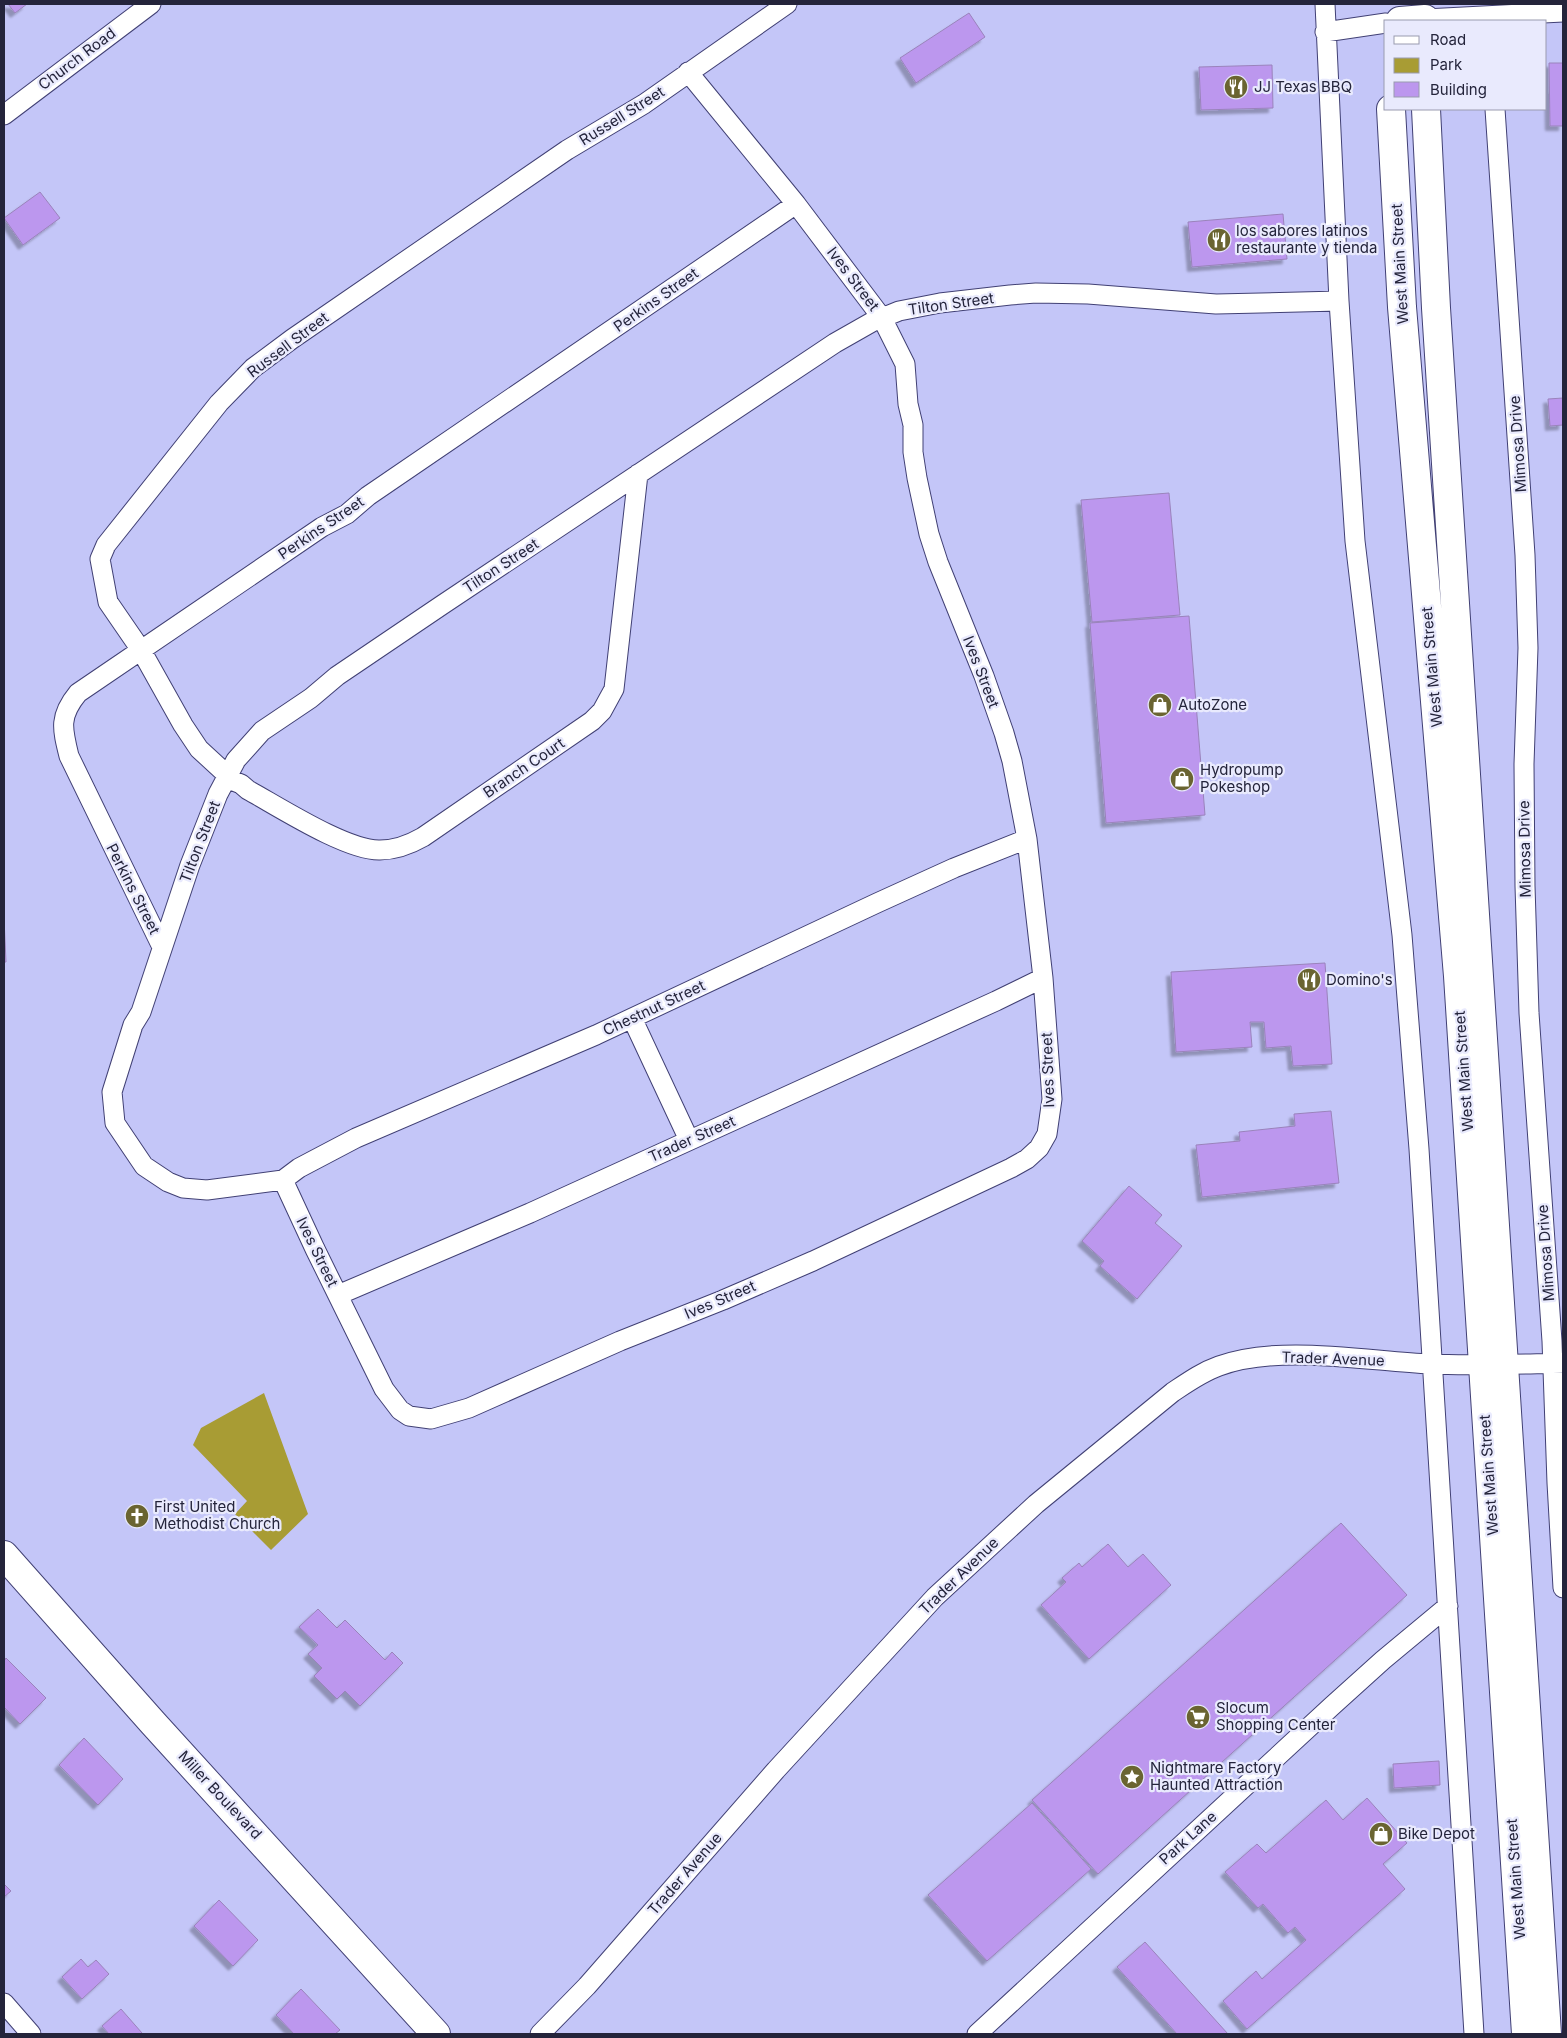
<svg xmlns="http://www.w3.org/2000/svg" width="1567" height="2038" font-family="Inter,sans-serif">
<style>
.green{fill:#a89c34}
.building{fill:#bc97ee;stroke:#9a83bb;filter:url(#shadow)}
.lines{fill:none;stroke-linecap:round;stroke-linejoin:round}
.street-casing{stroke:#414074;stroke-width:21}
.secondary-casing{stroke:#414074;stroke-width:30}
.primary-casing{stroke:#414074;stroke-width:30}
.street{stroke:#fff;stroke-width:19}
.secondary{stroke:#fff;stroke-width:28}
.primary{stroke:#fff;stroke-width:28}
.labels{text-anchor:middle;stroke-width:4.5;stroke-linejoin:round;paint-order:stroke}
.street-label{font-size:15px;fill:#24243b;stroke:#e9eafd}
.poi-label{font-size:15px;fill:#24243b;stroke:#e9eafd;text-anchor:start}
</style>
<defs>
<filter id="shadow"><feDropShadow dx="-4.5" dy="4.5" stdDeviation="1" flood-color="#0004"/></filter>
</defs>
<rect width="100%" height="100%" fill="#c4c6f8"/>
<path class="green" d="M264 1393 308 1514 271 1550 235 1514 247 1501 193 1445 201 1428Z"/>
<path class="building" d="M8 4H27L15 13Z
M969 13 985 37 916 83 900 58Z
M1549 63H1563V126H1550Z
M1272 65 1273 108 1201 110 1199 67Z
M40 192 60 218 23 245 4 218Z
M1283 214 1287 259 1192 267 1188 222Z
M1563 398V425L1550 426 1548 399Z
M1169 493 1180 615 1092 622 1081 500Z
M1189 616 1205 815 1106 823 1090 623Z
M4 918 6 962H4Z
M1325 963 1332 1064 1293 1066 1291 1046 1266 1048 1264 1022H1250L1252 1047 1176 1052 1171 972Z
M1331 1111 1339 1183 1202 1197 1196 1145 1240 1141 1239 1132 1295 1126 1294 1114Z
M1129 1186 1162 1215 1155 1223 1182 1246 1137 1299 1100 1266 1104 1261 1082 1241Z
M1341 1523 1407 1595 1098 1874 1032 1800Z
M1108 1544 1128 1567 1143 1554 1171 1585 1089 1659 1041 1605 1066 1582 1062 1578 1079 1563 1082 1567Z
M318 1609 337 1628 345 1620 385 1660 392 1652 403 1663 360 1706 345 1691 337 1699 314 1676 322 1668 308 1654 318 1645 299 1627Z
M6 1658 46 1698 20 1724 4 1707V1661Z
M84 1738 123 1779 98 1805 59 1765Z
M1439 1761 1440 1785 1394 1788 1393 1764Z
M1367 1798 1407 1843 1383 1864 1405 1889 1247 2029 1223 2001 1256 1971 1262 1979 1306 1940 1295 1927 1288 1933 1263 1904 1258 1908 1225 1872 1257 1844 1266 1853 1326 1800 1343 1820Z
M1032 1803 1091 1869 987 1961 928 1895Z
M4 1884 11 1891 4 1897Z
M219 1900 258 1940 233 1966 194 1926Z
M1145 1942 1228 2034H1177L1117 1967Z
M81 1959 88 1967 96 1960 109 1974 82 1999 62 1977Z
M301 1989 340 2030 335 2034H294L276 2015Z
M121 2009 142 2033 141 2034H109L102 2026Z"/>
<g class="lines">
<g class="street-casing">
<path id="street" d="M1325 4 1339 301 1355 541 1402 935 1419 1149 1474 2034
M1425 19 1563 12
M1325 32 1386 23
M1495 109 1525 555 1528 648 1524 764 1525 886 1529 1013 1552 1341 1557 1483 1563 1588
M4 115 151 4
M638 474 614 689 602 711 592 721 423 837C409 845 396 850 380 850 347 851 279 807 248 790L241 784 226 778 224 772 199 749 183 725 141 650 108 602 100 559 106 545 219 403 253 368 292 339 567 150 644 104 787 4
M1027 839 954 868 877 903 596 1035 356 1138 299 1168 283 1180 207 1190 183 1188 168 1182 144 1166 115 1123 112 1092 133 1025 141 1012 190 865 218 794 236 760 262 731 311 698 337 676 442 605 835 343 872 322 899 311 940 303 1010 295 1036 293 1088 294 1216 304 1339 301
M162 947 69 756C62 728 59 716 78 693L322 527 347 514 368 496 796 204
M632 1018 689 1140
M283 1180 315 1249 384 1389 400 1410 409 1416 431 1419 469 1408 620 1341 723 1300 813 1261 1011 1168 1027 1159 1039 1148 1047 1134 1052 1099 1043 978 1027 839 1012 761 1004 733 984 676 938 562 929 534 917 478 913 452V425L908 404 905 364 882 318 796 204 688 72
M338 1295 530 1213 996 1001 1043 978
M4 2003 31 2034
M540 2034 587 1986 776 1770 935 1597 1036 1504 1173 1392C1188 1382 1202 1372 1219 1366 1278 1344 1367 1361 1430 1364 1474 1366 1519 1364 1563 1363
M977 2034 1332 1706 1383 1660 1448 1606"/>
</g>
<g class="secondary-casing">
<path id="secondary" d="M4 1555 153 1723 436 2034"/>
</g>
<g class="primary-casing">
<path id="primary" d="M1400 21 1425 19
M1391 109 1402 307 1458 976 1526 2034
M1426 109 1436 308 1547 2034"/>
</g>
<use href="#street" class="street"/>
<use href="#secondary" class="secondary"/>
<use href="#primary" class="primary"/>
</g>
<defs>
<g id="restaurant-disc" transform="scale(1.25)"><circle r="9.5" fill="#6a6431" stroke="#e9eafd"/><path d="M-5-6h1v4h1v-4h1v4h1v-4h1v5L-1.5 .5V6h-2V.5L-5-1ZM5-6V6H3V1.5H1.5Q1.5-4 5-6Z" fill="#fff"/></g>
<g id="shop-disc" transform="scale(1.25)"><circle r="9.5" fill="#6a6431" stroke="#e9eafd"/><path d="M-5-2.5h2.3a2.7 3.5 0 0 1 5.4 0H5L5.5 6h-11ZM-1.5-2.5h3a1.5 2.3 0 0 0-3 0Z" fill="#fff"/></g>
<g id="church-disc" transform="scale(1.25)"><circle r="9.5" fill="#6a6431" stroke="#e9eafd"/><path d="M-1.2-6h2.4v3.5h3.3v2.4h-3.3V6h-2.4V-.1h-3.3v-2.4h3.3Z" fill="#fff"/></g>
<g id="supermarket-disc" transform="scale(1.25)"><circle r="9.5" fill="#6a6431" stroke="#e9eafd"/><path d="M-6-5.5h2.5l.6 2H6L4.5 2H-2.5L-4.4-4H-6ZM-1.5 3.2a1.3 1.3 0 1 0 .1 0ZM3 3.2a1.3 1.3 0 1 0 .1 0Z" fill="#fff"/></g>
<g id="sight-disc" transform="scale(1.25)"><circle r="9.5" fill="#6a6431" stroke="#e9eafd"/><path d="M0-6L1.8-2.2L6-1.7L2.9 1.2L3.7 5.4L0 3.3L-3.7 5.4L-2.9 1.2L-6-1.7L-1.8-2.2Z" fill="#fff"/></g>
</defs>
<g fill-rule="evenodd">
<use href="#restaurant-disc" x="1236" y="87"/>
<use href="#restaurant-disc" x="1219" y="240"/>
<use href="#shop-disc" x="1160" y="705"/>
<use href="#shop-disc" x="1182" y="779"/>
<use href="#restaurant-disc" x="1309" y="980"/>
<use href="#church-disc" x="137" y="1516"/>
<use href="#supermarket-disc" x="1198" y="1717"/>
<use href="#sight-disc" x="1132" y="1777"/>
<use href="#shop-disc" x="1381" y="1834"/>
</g>
<g class="labels">
<g class="street-label">
<text transform="translate(77 59) rotate(-37)" y="5">Church Road</text>
<text transform="translate(622 116) rotate(-32)" y="5">Russell Street</text>
<text transform="translate(1400 264) rotate(-93)" y="5">West Main Street</text>
<text transform="translate(853 279) rotate(53)" y="5">Ives Street</text>
<text transform="translate(656 300) rotate(-35)" y="5">Perkins Street</text>
<text transform="translate(951 304) rotate(-8)" y="5">Tilton Street</text>
<text transform="translate(288 345) rotate(-37)" y="5">Russell Street</text>
<text transform="translate(1518 444) rotate(-94)" y="5">Mimosa Drive</text>
<text transform="translate(321 528) rotate(-34)" y="5">Perkins Street</text>
<text transform="translate(501 566) rotate(-33)" y="5">Tilton Street</text>
<text transform="translate(1432 667) rotate(-95)" y="5">West Main Street</text>
<text transform="translate(981 672) rotate(69)" y="5">Ives Street</text>
<text transform="translate(524 768) rotate(-34)" y="5">Branch Court</text>
<text transform="translate(200 842) rotate(-69)" y="5">Tilton Street</text>
<text transform="translate(1525 849) rotate(-91)" y="5">Mimosa Drive</text>
<text transform="translate(133 889) rotate(63)" y="5">Perkins Street</text>
<text transform="translate(654 1008) rotate(-25)" y="5">Chestnut Street</text>
<text transform="translate(1048 1070) rotate(-92)" y="5">Ives Street</text>
<text transform="translate(1464 1071) rotate(-94)" y="5">West Main Street</text>
<text transform="translate(692 1139) rotate(-24)" y="5">Trader Street</text>
<text transform="translate(317 1252) rotate(64)" y="5">Ives Street</text>
<text transform="translate(1546 1253) rotate(-94)" y="5">Mimosa Drive</text>
<text transform="translate(720 1300) rotate(-23)" y="5">Ives Street</text>
<text transform="translate(1333 1359) rotate(2)" y="5">Trader Avenue</text>
<text transform="translate(1489 1475) rotate(-94)" y="5">West Main Street</text>
<text transform="translate(959 1576) rotate(-44)" y="5">Trader Avenue</text>
<text transform="translate(220 1795) rotate(47)" y="5">Miller Boulevard</text>
<text transform="translate(1188 1838) rotate(-42)" y="5">Park Lane</text>
<text transform="translate(685 1874) rotate(-49)" y="5">Trader Avenue</text>
<text transform="translate(1516 1879) rotate(-94)" y="5">West Main Street</text>
</g>
<g class="poi-label">
<text x="1254" y="92">JJ Texas BBQ</text>
<text x="1236" y="236">los sabores latinos<tspan x="1236" dy="17">restaurante y tienda</tspan></text>
<text x="1178" y="710">AutoZone</text>
<text x="1200" y="775">Hydropump<tspan x="1200" dy="17">Pokeshop</tspan></text>
<text x="1326" y="985">Domino's</text>
<text x="154" y="1512">First United<tspan x="154" dy="17">Methodist Church</tspan></text>
<text x="1216" y="1713">Slocum<tspan x="1216" dy="17">Shopping Center</tspan></text>
<text x="1150" y="1773">Nightmare Factory<tspan x="1150" dy="17">Haunted Attraction</tspan></text>
<text x="1398" y="1839">Bike Depot</text>
</g>
</g>
<rect width="1567" height="2038" fill="none" stroke="#24243b" stroke-width="10"/>
<rect x="1384" y="20" width="162" height="90" fill="#e9eafd" stroke="#9a9baf"/>
<rect x="1394" y="36" width="25" height="8" fill="#ffffff" stroke="#9a9baf"/>
<text x="1430" y="45" font-size="15" fill="#24243b">Road</text>
<rect x="1394" y="58" width="25" height="15" fill="#a89c34" stroke="#9a9baf"/>
<text x="1430" y="70" font-size="15" fill="#24243b">Park</text>
<rect x="1394" y="82" width="25" height="15" fill="#bc97ee" stroke="#9a9baf"/>
<text x="1430" y="95" font-size="15" fill="#24243b">Building</text>
</svg>
